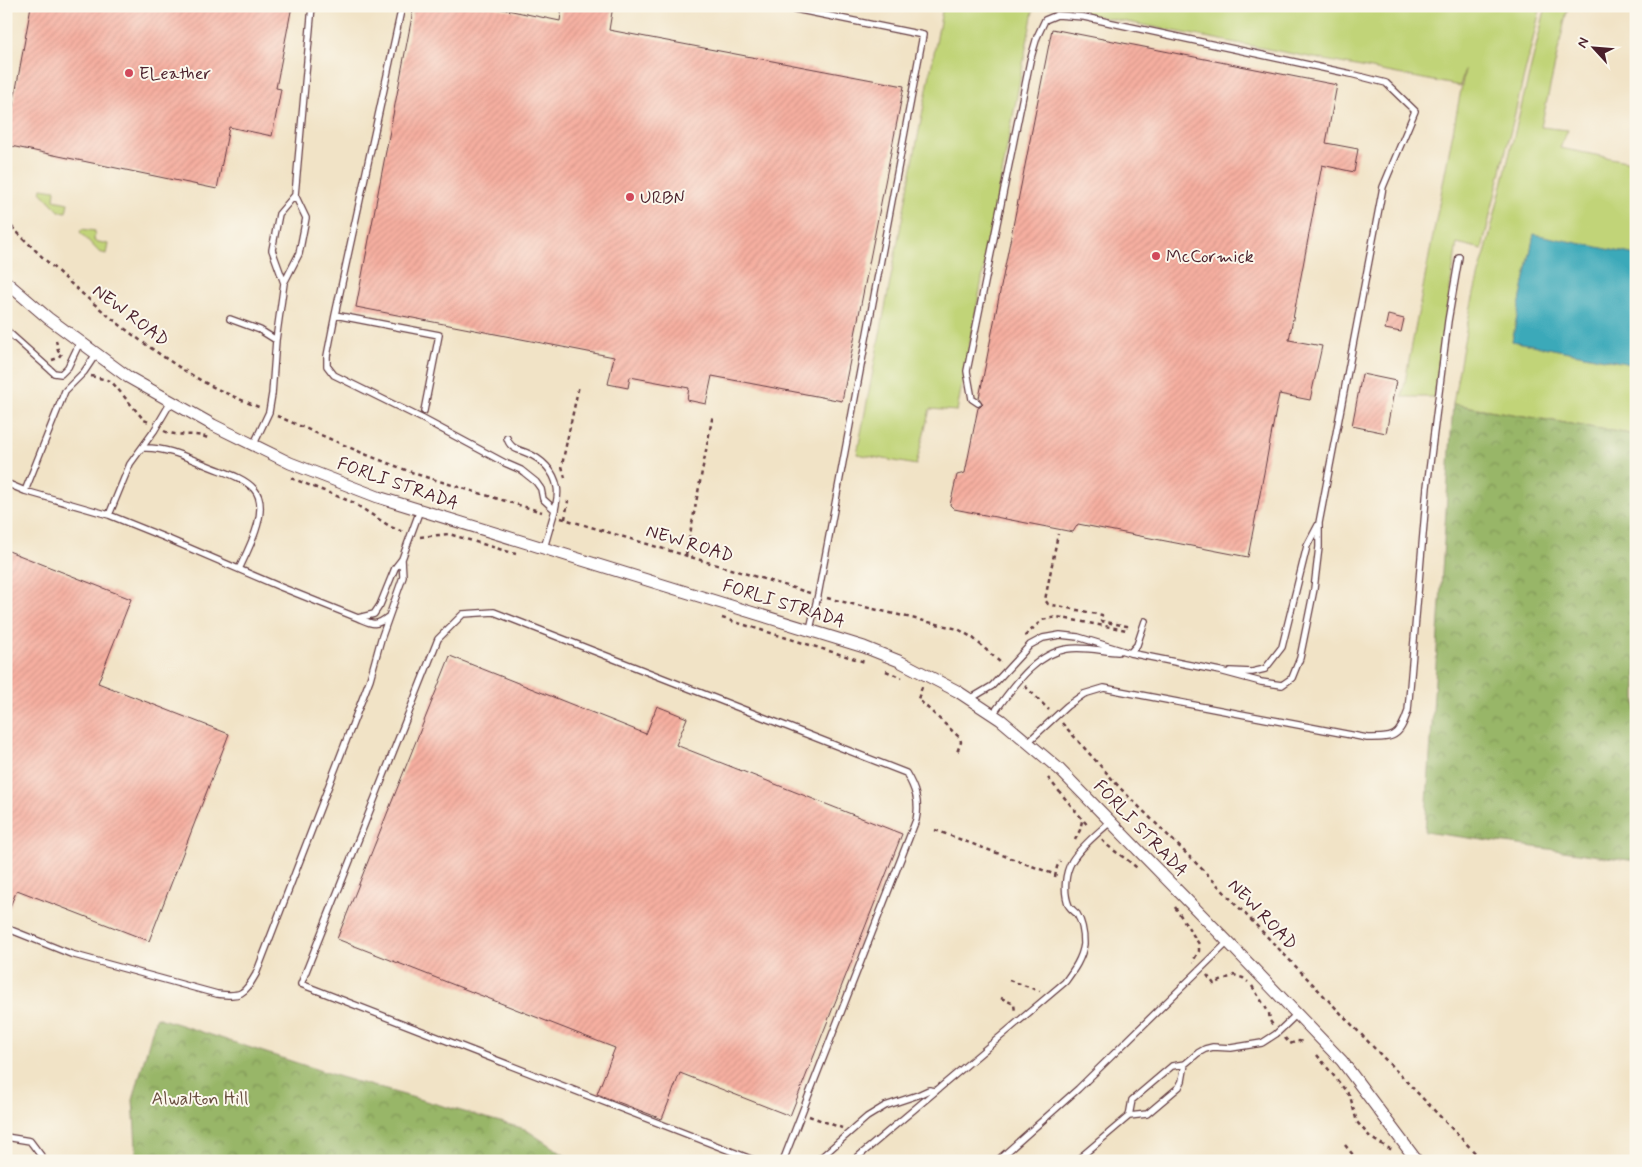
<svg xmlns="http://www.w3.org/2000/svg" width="1642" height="1167" font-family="Mynerve,sans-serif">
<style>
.green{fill:#c1d478;stroke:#867a52}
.forest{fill:url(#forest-crowns);stroke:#716a4a}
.water{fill:#3ba9b9;stroke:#426472}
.building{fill:url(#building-hatch)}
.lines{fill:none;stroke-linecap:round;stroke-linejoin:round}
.service-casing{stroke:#633c42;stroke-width:8}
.minor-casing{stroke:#633c42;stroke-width:13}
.path{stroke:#633c42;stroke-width:2.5;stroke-dasharray:4 4;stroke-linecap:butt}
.service{stroke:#fff;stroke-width:5.5}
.minor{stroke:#fff;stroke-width:11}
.poi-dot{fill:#d1495b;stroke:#fbf7ec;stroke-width:2}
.labels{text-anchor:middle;stroke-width:4;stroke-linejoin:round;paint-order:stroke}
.poi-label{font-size:18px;fill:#4a1f2b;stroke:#fbf7ec;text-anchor:start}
.street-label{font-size:18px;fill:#4a1f2b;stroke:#fbf7ec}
.park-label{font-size:18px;fill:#684c3e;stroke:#fbf7ec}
</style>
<defs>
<pattern id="forest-crowns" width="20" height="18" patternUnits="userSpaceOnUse" patternTransform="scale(1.25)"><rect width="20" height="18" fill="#98b668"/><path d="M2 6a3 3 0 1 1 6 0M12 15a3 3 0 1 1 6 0" fill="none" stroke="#7e9356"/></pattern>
<pattern id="building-hatch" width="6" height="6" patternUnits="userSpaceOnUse" patternTransform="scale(1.25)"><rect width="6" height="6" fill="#f6afa0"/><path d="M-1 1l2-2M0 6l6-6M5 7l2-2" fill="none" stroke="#d4968a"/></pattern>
</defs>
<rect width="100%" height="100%" fill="#fbf7ec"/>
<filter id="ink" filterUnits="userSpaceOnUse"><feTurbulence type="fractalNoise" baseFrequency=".02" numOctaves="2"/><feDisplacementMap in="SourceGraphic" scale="10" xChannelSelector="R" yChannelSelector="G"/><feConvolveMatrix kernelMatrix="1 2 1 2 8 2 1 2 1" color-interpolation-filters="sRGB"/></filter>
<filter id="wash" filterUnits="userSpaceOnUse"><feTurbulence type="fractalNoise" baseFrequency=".0096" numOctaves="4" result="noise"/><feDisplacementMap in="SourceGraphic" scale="20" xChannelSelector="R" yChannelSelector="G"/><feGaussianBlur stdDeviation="1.12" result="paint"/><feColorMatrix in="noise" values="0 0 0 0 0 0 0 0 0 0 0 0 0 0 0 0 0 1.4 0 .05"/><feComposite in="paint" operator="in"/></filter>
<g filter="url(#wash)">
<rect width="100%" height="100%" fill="#f1e3c6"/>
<path class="green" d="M943 6H1034L957 411 930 409 916 465 857 454Z
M1044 6H1541L1482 249 1457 243 1434 397H1402L1465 69 1460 86Z
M1546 6H1568L1541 127 1568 130 1560 148 1636 163V255L1534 235 1512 341 1636 365V435L1453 404C1462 352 1470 300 1486 250Z
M42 188 55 190 54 200 68 203 66 212 59 211 40 191Z
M82 229 95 231 94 241 108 244 106 254 99 252 80 232Z"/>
<path class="forest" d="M1453 404 1636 435V861L1425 832Z
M156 1017 340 1077 525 1129 573 1161H137L133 1100Z"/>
<path class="water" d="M1534 234 1636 255V365L1512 341Z"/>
<g id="blocks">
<path class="building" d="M31 6H292L276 88 281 89 272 136 229 127 217 189 6 145Z
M414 6H488L560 21 562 6H613L609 30 904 86 842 401 712 376 706 404 687 400 689 388 630 377 628 388 608 384 614 357 356 307Z
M1052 29 1337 85 1326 143 1358 149 1354 172 1322 165 1289 340 1322 346 1310 400 1279 394 1248 557 1078 524 1073 532 954 509 950 505 957 475 965 473 978 408 980 407 983 404 979 398Z
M1388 315 1404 319 1401 332 1385 329Z
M1362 374 1396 381 1386 433 1352 426Z
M6 550 131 599 98 683 229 734 149 941 17 890 6 916Z
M450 656 646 734 657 706 687 718 676 745 902 834 790 1116 680 1073 662 1119 597 1094 615 1048 337 939Z"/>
</g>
</g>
<g filter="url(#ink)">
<use href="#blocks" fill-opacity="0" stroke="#633c42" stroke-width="1"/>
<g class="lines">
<g class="service-casing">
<path id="service" d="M402 6 335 315 439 335 424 411
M780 6 923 35 818 595 810 629
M7 12 8 6
M284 283 272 250 279 214 295 195
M335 315 327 356V366L334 375 423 419 505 463 521 470 536 482 541 489 543 499 555 510 544 548
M230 319 260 330 276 340 272 394 269 412 253 446
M6 330 54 373 61 374 68 367 80 342
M276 340 284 283 299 254 306 218 295 195 312 6
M507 438C510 449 518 449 527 453 542 459 554 471 557 487 559 495 556 503 555 510
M143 448C165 447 186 457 206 465 222 472 242 476 254 489 271 508 248 550 239 569
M6 483 25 491 109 515 166 538 278 586 358 618 374 614 380 605 395 568 402 559 420 510
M25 491 65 391 84 372 96 354
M109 515 130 464 154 431 171 402
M358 618C372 624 375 627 388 617
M1130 653 1137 645 1145 621
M1230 671 1252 672 1265 669 1282 647 1307 546 1318 525
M970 699 992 686 1030 645 1043 638 1060 635 1078 637 1130 653 1220 671 1261 682 1282 685 1292 678 1300 658 1314 589 1319 547V523L1383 187 1415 111 1386 83 1351 74 1084 17 1057 15 1045 20 1037 37 1030 61 967 371 972 399 978 403
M993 714C1012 689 1034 654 1067 649 1083 646 1102 651 1118 652
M1028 742 1067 706 1084 694 1104 688 1367 738C1394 738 1399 738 1408 711L1427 487 1448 321 1459 257
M6 928 71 954 217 994C241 997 244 995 256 974L370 679 381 639 403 577 402 559
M1129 1116 1147 1114 1179 1087 1182 1081 1185 1064
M6 1137 30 1141 45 1161
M756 1161 301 984 438 639 463 614 494 612 906 773C915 788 920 802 916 820L783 1161
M817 1161 867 1117 885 1106 918 1095 929 1090 936 1091
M853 1161 1065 982C1073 971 1082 959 1084 944 1084 935 1082 922 1077 914 1074 911 1071 909 1069 906 1063 892 1065 873 1072 861 1081 846 1098 833 1110 822
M997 1161 1078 1089 1228 942
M1076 1161 1129 1116 1132 1100 1172 1066 1185 1064 1198 1053 1205 1049 1213 1047 1231 1048 1262 1043 1276 1034 1297 1014"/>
</g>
<g class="minor-casing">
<path id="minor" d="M6 282 48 318 128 377 213 425 290 463 378 497 864 647 899 661 957 691 1001 720 1059 769 1228 942 1342 1061 1417 1161"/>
</g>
<path class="path" d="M6 221C65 281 128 338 202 381 220 391 241 400 261 408
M56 340 58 350 62 355
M52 360 58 358 61 354
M91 376 111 381 144 420 149 422
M277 416 367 455 419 475 542 512
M164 431C178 438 194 431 210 439
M291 478 352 502 391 527 403 532
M565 478 562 466 564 455 579 385
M561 518 810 593
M565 519 568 501
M420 537 449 534 516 554
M686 555 713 414
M827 598 958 629 973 638 1001 663
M722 618 865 662
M1025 636 1042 620 1057 617 1126 630 1127 626 1101 621 1102 615 1048 604 1045 600 1058 534
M886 671 902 678
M1025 686 1049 710
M922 687 918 699 960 738 961 742 956 755
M1062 723 1122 790 1201 868 1483 1161
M1048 778 1089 827
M935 830 1056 875
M1075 840 1080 830 1082 821
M1102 840C1113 852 1127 858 1138 869
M1055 877 1057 867 1060 861
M1175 907 1199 944V951L1193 961 1194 962
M1207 975 1214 984 1234 975 1243 978 1248 982
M1009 980 1040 991
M1252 986 1269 1013 1270 1021 1273 1025
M1001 998 1014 1004 1015 1012
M1285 1038 1290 1044 1297 1041 1305 1042
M1317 1055 1350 1096 1357 1122 1371 1138 1392 1150
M809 1116 842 1128
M1345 1145 1358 1161"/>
<use href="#service" class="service"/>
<use href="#minor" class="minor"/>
</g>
</g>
<g class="poi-dot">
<circle cx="129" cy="73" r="5"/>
<circle cx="630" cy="197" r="5"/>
<circle cx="1156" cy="256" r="5"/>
</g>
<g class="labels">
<g class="poi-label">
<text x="139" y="79">ELeather</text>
<text x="640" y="203">URBN</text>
<text x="1166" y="262">McCormick</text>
</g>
<g class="street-label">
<text transform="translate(131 315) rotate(37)" y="6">NEW ROAD</text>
<text transform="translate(398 483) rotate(19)" y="6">FORLI STRADA</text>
<text transform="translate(690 543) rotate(17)" y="6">NEW ROAD</text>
<text transform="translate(784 603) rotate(17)" y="6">FORLI STRADA</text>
<text transform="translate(1141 828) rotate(46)" y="6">FORLI STRADA</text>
<text transform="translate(1263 914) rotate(46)" y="6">NEW ROAD</text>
</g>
<g class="park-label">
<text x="200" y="1104">Alwalton Hill</text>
</g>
</g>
<rect width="1642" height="1167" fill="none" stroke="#fbf7ec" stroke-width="25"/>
<g transform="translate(1594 48) rotate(296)" stroke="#fbf7ec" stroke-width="4" paint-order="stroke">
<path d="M0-4L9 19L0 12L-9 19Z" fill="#4a1f2b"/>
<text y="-8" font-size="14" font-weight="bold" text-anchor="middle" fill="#4a1f2b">N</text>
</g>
</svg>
